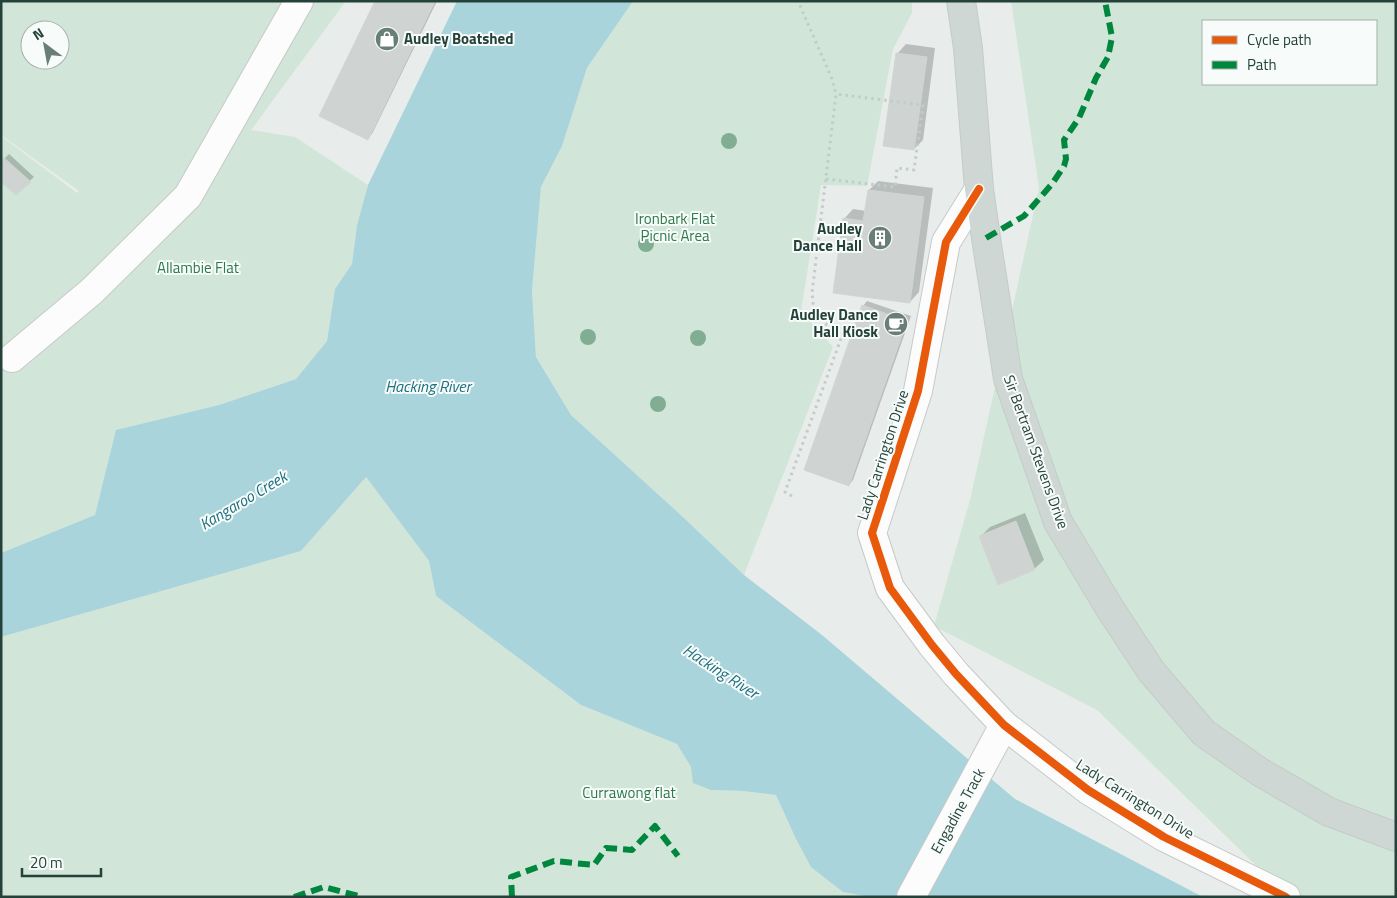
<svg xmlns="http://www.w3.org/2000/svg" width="1397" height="898" font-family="'Titillium Web',sans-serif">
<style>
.green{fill:#d1e6d8;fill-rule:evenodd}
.water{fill:#a9d4db}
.shadow{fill:#0003}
.building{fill:#cfd4d2;stroke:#d1d6d4}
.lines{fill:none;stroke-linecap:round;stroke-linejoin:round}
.minor-casing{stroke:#c5cac8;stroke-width:30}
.major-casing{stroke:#c3ccc9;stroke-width:30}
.path{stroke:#c3ccca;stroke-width:3;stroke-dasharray:2.5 4;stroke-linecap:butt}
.minor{stroke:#fcfcfc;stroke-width:28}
.major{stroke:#cfd7d5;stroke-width:28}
.quiet{stroke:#00873e;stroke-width:6;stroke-dasharray:12 6;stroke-linecap:butt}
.cycleway-casing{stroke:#f7fbf9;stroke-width:11}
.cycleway{stroke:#e8590c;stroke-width:8}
.tree{fill:#81ae93}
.labels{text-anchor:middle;stroke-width:4;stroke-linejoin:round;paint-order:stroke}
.poi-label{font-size:15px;font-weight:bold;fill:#24423a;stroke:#f7fbf9;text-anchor:end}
.park-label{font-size:15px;fill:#2d7a4b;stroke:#f7fbf9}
.street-label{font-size:15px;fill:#24423a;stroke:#f7fbf9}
.water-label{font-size:16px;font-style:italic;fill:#1c6f80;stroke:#f7fbf9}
</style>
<rect width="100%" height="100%" fill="#e8edeb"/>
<path class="green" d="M1 1H346L251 130 295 137 368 185 357 225 352 264 335 290 327 341 296 379 219 405 117 430 95 515 1 553V136L77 193 79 191 1 135ZM30 30H60V60H30Z
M633 1H912V13L893 49 867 186 821 185 801 312 833 347 744 575 684 518 571 415 536 357 532 291 541 187 562 146 587 68Z
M1011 1H1396V897H1288L1097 710 934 626 970 500 1039 188ZM1203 21H1376V84H1203Z
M366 477 429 561 436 596 581 705 677 744 691 767 711 790 743 791 776 795 795 837 843 892 870 897H1V637L301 551Z"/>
<path class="water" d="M457 1H633L587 68 562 146 541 187 532 291 536 357 571 415 684 518 744 575 822 635 1015 799 1203 897H870L843 892 811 867 795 837 776 795 743 791 711 790 693 783 691 767 677 744 581 705 436 596 429 561 366 477 301 551 1 637V553L95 515 116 430 219 405 296 379 327 341 335 289 352 264 357 225 368 185Z"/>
<path class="shadow" d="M376 1H437L372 134 367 138Z
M906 44 935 48 923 140 914 149 897 54Z
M9 154 34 177 16 193 1 162Z
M878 181 933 188 919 292 910 302 844 219 853 209 866 211 869 190Z
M867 301 911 316 853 480 849 485 863 306Z
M1025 513 1044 560 1034 569 980 537 990 527Z"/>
<path class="building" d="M375 1H435L368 140 319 116Z
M896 53 927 57 914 150 883 146Z
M3 157 31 182 16 195 1 182V160Z
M868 190 924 197 910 303 833 293 843 218 863 221Z
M862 305 907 321 849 486 804 470Z
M1016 521 1035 570 998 585 979 536Z"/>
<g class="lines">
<g class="minor-casing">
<path id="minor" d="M979 189 946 242 918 391 872 533 890 588 932 645 956 674 1004 725 1088 790 1164 837 1286 897
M12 358 92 291 188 196 299 1
M911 897 1004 725"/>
</g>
<g class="major-casing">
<path id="major" d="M961 1 968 48 979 189 986 238 1008 379 1058 522 1109 607 1151 671 1204 733 1260 772 1329 812 1396 837"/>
</g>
<path class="path" d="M826 179 895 187 897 168 914 170 923 105 836 94
M792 496 785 492 843 333 827 325 814 312 812 293 836 94 832 79 798 1"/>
<use href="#minor" class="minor"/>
<use href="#major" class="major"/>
<path class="quiet" d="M986 238 1024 216 1052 184 1064 166 1066 159 1064 140 1079 118 1096 78 1108 57 1112 37 1105 1
M294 897 324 887 363 897
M512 897 511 877 554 861 594 865 606 848 632 850 655 826 678 856"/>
<g class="cycleway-casing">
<path id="cycleway" d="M979 189 946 242 918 391 872 533 890 588 932 645 956 674 1004 725 1088 790 1164 837 1286 897"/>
</g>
<use href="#cycleway" class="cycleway"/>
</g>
<g class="tree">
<circle cx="729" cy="141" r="8"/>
<circle cx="646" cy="244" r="8"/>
<circle cx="588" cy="337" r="8"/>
<circle cx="698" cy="338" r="8"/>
<circle cx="658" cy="404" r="8"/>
</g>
<defs>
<g id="shop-disc" transform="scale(1.25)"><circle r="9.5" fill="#697e78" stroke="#f7fbf9"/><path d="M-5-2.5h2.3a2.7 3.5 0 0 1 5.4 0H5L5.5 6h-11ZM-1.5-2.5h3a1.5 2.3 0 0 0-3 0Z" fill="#fff"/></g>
<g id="building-disc" transform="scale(1.25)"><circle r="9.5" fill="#697e78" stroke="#f7fbf9"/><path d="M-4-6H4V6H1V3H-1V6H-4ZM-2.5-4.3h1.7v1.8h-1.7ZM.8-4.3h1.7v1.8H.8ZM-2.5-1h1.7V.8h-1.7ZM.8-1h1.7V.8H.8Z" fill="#fff"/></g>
<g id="cafe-disc" transform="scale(1.25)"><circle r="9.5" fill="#697e78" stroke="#f7fbf9"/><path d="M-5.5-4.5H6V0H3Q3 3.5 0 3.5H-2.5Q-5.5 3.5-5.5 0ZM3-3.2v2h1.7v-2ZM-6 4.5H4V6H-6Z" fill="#fff"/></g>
</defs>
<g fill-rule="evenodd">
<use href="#shop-disc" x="387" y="39"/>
<use href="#building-disc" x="880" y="238"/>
<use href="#cafe-disc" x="896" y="324"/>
</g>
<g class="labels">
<g class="poi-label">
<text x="404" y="44" text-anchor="start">Audley Boatshed</text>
<text x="862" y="234">Audley<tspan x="862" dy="17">Dance Hall</tspan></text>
<text x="878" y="320">Audley Dance<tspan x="878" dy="17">Hall Kiosk</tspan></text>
</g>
<g class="park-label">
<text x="675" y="224">Ironbark Flat<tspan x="675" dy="17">Picnic Area</tspan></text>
<text x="198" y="273">Allambie Flat</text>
<text x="629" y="798">Currawong flat</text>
</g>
<g class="street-label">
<text transform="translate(1036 452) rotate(70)" y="5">Sir Bertram Stevens Drive</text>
<text transform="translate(883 455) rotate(-72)" y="5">Lady Carrington Drive</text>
<text transform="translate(1135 799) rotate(32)" y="5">Lady Carrington Drive</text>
<text transform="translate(958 811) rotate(-61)" y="5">Engadine Track</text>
</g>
<g class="water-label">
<text x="428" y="392">Hacking River</text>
<text transform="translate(243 500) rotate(-31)" y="6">Kangaroo Creek</text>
<text transform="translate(721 671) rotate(33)" y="6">Hacking River</text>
</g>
</g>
<rect width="1397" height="898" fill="none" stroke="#24423a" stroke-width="5"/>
<rect x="1202" y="20" width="175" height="65" fill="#f7fbf9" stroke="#a3b1ad"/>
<rect x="1212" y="36" width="25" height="8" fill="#e8590c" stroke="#a3b1ad"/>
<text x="1247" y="45" font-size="15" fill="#24423a">Cycle path</text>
<rect x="1212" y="61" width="25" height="8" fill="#00873e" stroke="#a3b1ad"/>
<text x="1247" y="70" font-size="15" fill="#24423a">Path</text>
<g transform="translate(45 45) rotate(328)"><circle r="24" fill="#f7fbf9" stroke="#a3b1ad"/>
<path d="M0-4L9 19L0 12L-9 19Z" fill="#697e78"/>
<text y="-8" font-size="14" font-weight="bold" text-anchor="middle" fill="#24423a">N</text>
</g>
<path d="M22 868v8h79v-8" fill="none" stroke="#24423a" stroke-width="2.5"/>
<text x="30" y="868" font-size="15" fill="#24423a" stroke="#f7fbf9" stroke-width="4" paint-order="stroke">20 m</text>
</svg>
